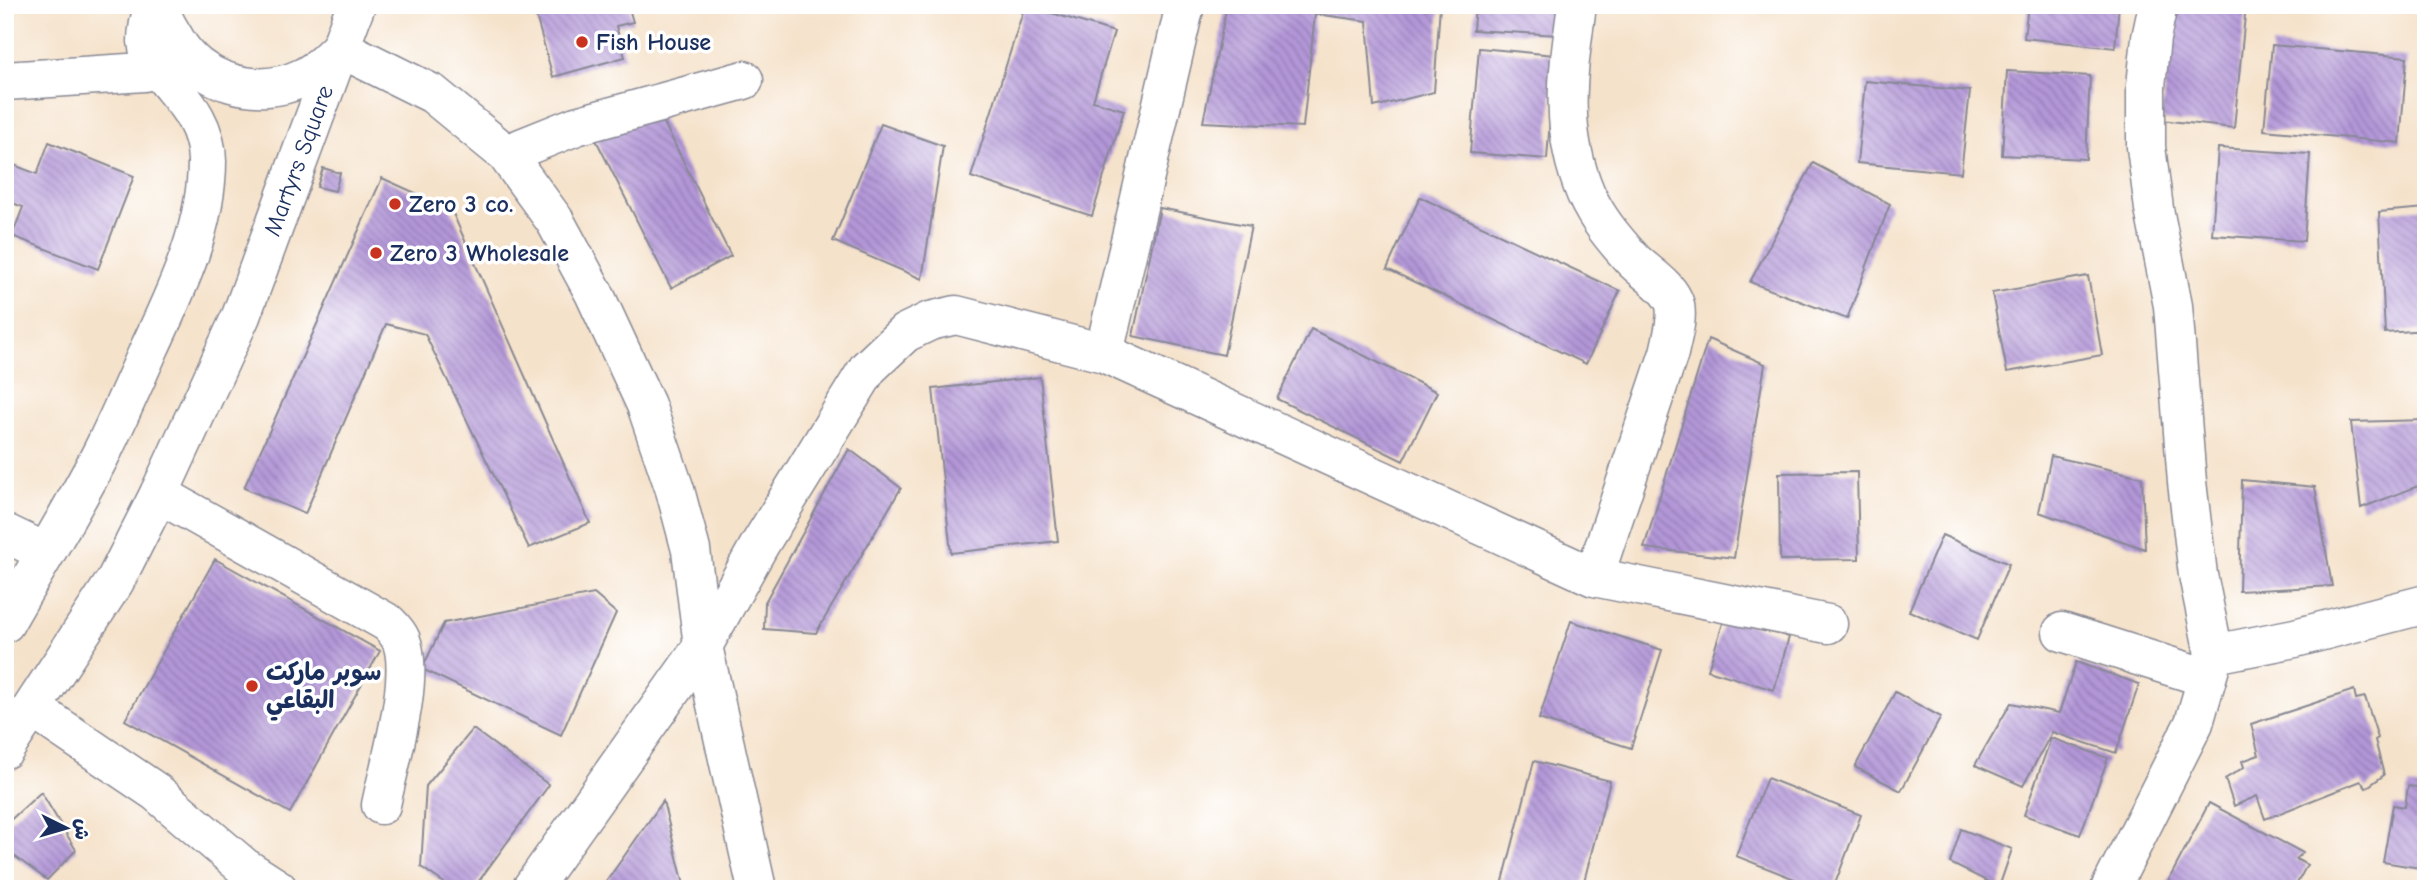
<svg xmlns="http://www.w3.org/2000/svg" width="2431" height="894" font-family="'Comic Neue','Playpen Sans Arabic',sans-serif">
<style>
.building{fill:url(#building-back-hatch)}
.lines{fill:none;stroke-linecap:round;stroke-linejoin:round}
.minor-casing{stroke:#888894;stroke-width:41}
.major-casing{stroke:#888894;stroke-width:41}
.minor{stroke:#fff;stroke-width:38}
.major{stroke:#fff;stroke-width:38}
.poi-dot{fill:#c8321e;stroke:#fff;stroke-width:2.5}
.labels{text-anchor:middle;stroke-width:7;stroke-linejoin:round;paint-order:stroke}
.poi-label{font-size:24px;font-weight:bold;fill:#1b2f5e;stroke:#fff;text-anchor:start}
.street-label{font-size:24px;fill:#1b2f5e;stroke:#fff}
</style>
<defs>
<pattern id="building-back-hatch" width="6" height="6" patternUnits="userSpaceOnUse" patternTransform="scale(1.75)"><rect width="6" height="6" fill="#b397d8"/><path d="M-1 5l2 2M0 0l6 6M5-1l2 2" fill="none" stroke="#917cb2"/></pattern>
</defs>
<rect width="100%" height="100%" fill="#fff"/>
<filter id="ink" filterUnits="userSpaceOnUse"><feTurbulence type="fractalNoise" baseFrequency=".0143" numOctaves="2"/><feDisplacementMap in="SourceGraphic" scale="14" xChannelSelector="R" yChannelSelector="G"/><feConvolveMatrix kernelMatrix="1 2 1 2 8 2 1 2 1" color-interpolation-filters="sRGB"/></filter>
<filter id="wash" filterUnits="userSpaceOnUse"><feTurbulence type="fractalNoise" baseFrequency=".00686" numOctaves="4" result="noise"/><feDisplacementMap in="SourceGraphic" scale="28" xChannelSelector="R" yChannelSelector="G"/><feGaussianBlur stdDeviation="1.57" result="paint"/><feColorMatrix in="noise" values="0 0 0 0 0 0 0 0 0 0 0 0 0 0 0 0 0 1.4 0 .05"/><feComposite in="paint" operator="in"/></filter>
<g filter="url(#wash)">
<rect width="100%" height="100%" fill="#f5e2ca"/>
<g id="blocks">
<path class="building" d="M533 5H628L633 22 616 26 625 57 553 77Z
M1025 5 1114 32 1093 101 1124 110 1092 216 971 177Z
M1227 5H1440L1434 92 1374 107 1367 21 1315 14 1303 127 1203 122Z
M1475 5H1561L1559 35 1473 30Z
M2028 5H2119L2115 48 2024 38Z
M2173 5H2246L2234 128 2161 120Z
M2272 45 2407 57 2400 143 2264 130Z
M1479 48 1555 55 1547 159 1470 153Z
M2007 71 2090 76 2086 159 2002 155Z
M1865 81 1970 91 1961 173 1857 163Z
M657 109 731 256 671 288 596 140Z
M881 124 943 146 922 279 833 241Z
M49 142 134 176 98 269 12 236 23 207 5 200V187L14 165 37 174Z
M2218 148 2310 154 2304 241 2212 235Z
M1813 163 1890 204 1847 319 1750 282Z
M323 168 340 173 335 191 317 187Z
M382 178 451 209 590 523 529 548 425 334 386 324 305 514 244 488Z
M1420 197 1620 291 1586 364 1387 269Z
M1160 208 1251 226 1224 355 1133 336Z
M2426 208V330L2385 333 2379 212Z
M2088 276 2102 355 2007 372 1992 293Z
M1311 329 1437 392 1403 461 1277 399Z
M1708 339 1765 364 1734 558 1644 548Z
M1040 377 1058 541 951 553 933 389Z
M2426 420V483L2361 508 2351 422Z
M849 449 901 488 816 633 764 629 765 602Z
M2051 456 2142 477 2145 549 2039 512Z
M1857 472 1859 559 1780 560 1779 473Z
M2242 480 2315 487 2332 586 2239 591Z
M1942 535 2009 564 1977 640 1909 611Z
M215 559 380 651 290 813 125 720Z
M594 594 616 613 561 735 422 669 444 623Z
M1725 617 1789 637 1774 690 1708 670Z
M1571 621 1662 650 1631 748 1539 719Z
M2076 662 2139 684 2116 753 2052 732 2023 786 1975 765 2011 703 2059 713Z
M2354 690 2356 699 2365 697 2378 738 2375 740 2384 775 2366 788 2361 781 2265 819 2257 796 2234 806 2225 779 2244 767 2242 761 2259 755 2251 724Z
M1895 692 1941 717 1901 791 1855 767Z
M473 729 549 785 473 889H453L421 867 426 786Z
M2051 738 2108 758 2080 835 2024 815Z
M1534 761 1610 781 1582 889H1501Z
M1767 778 1861 815 1833 889H1820L1736 856Z
M2408 786 2426 788V869L2383 862 2393 805 2405 807Z
M41 792 76 850 47 880 5 849V825Z
M663 801 685 889H601Z
M2209 803 2303 853 2296 859 2307 865 2294 889H2164Z
M1961 829 2012 849 1999 887 1950 863Z"/>
</g>
</g>
<g filter="url(#ink)">
<use href="#blocks" fill-opacity="0" stroke="#888894" stroke-width="2"/>
<g class="lines">
<g class="minor-casing">
<path id="minor" d="M1577 5C1568 73 1558 128 1586 194 1597 219 1614 239 1632 259 1645 273 1670 286 1675 305 1678 320 1672 338 1669 353L1594 577 1828 624
M340 48 433 94 506 154 555 221 594 293 646 405 675 490 691 550 703 646 757 889
M5 81 144 72 188 60
M506 154 576 126 744 80
M1104 353 1185 5
M159 494 388 623C393 628 398 633 401 640 416 677 389 765 381 805
M5 533 45 552
M2062 632 2207 678
M2214 654 2295 638 2426 604
M33 709 156 792 244 867 278 889
M531 889 703 646 760 544 868 368 905 333 930 321 956 315 1104 353 1594 577
M2110 889 2194 723 2214 654 2198 575 2187 482 2173 306 2154 209 2146 147V86L2151 38 2158 5"/>
</g>
<g class="major-casing">
<g id="major">
<path d="M159 5C161 17 169 29 175 39 199 83 258 99 302 78 317 71 329 59 340 48"/>
<path d="M5 623C38 565 74 508 104 448 120 415 135 381 150 347 177 289 207 227 207 161 206 101 150 80 147 41 147 29 150 17 154 5"/>
<path id="s1" d="M5 749 115 581 159 494 241 316 356 5"/>
</g>
</g>
<use href="#minor" class="minor"/>
<use href="#major" class="major"/>
</g>
</g>
<g class="poi-dot">
<circle cx="582" cy="42" r="7"/>
<circle cx="395" cy="204" r="7"/>
<circle cx="376" cy="253" r="7"/>
<circle cx="252" cy="686" r="7"/>
</g>
<g class="labels">
<g class="poi-label">
<text x="596" y="50">Fish House</text>
<text x="409" y="212">Zero 3 co.</text>
<text x="390" y="261">Zero 3 Wholesale</text>
<text x="266" y="680">سوبر ماركت<tspan x="266" dy="28">البقاعي</tspan></text>
</g>
<g class="street-label">
<text dy="8" stroke="none"><textPath href="#s1" startOffset="660">Martyrs Square</textPath></text>
</g>
</g>
<rect width="2431" height="894" fill="none" stroke="#fff" stroke-width="28"/>
<g transform="translate(66 828) rotate(95)" stroke="#ffffff" stroke-width="5" paint-order="stroke">
<path d="M0-5L12 26L0 18L-12 26Z" fill="#1b2f5e"/>
<text y="-10" font-size="19" font-weight="bold" text-anchor="middle" fill="#1b2f5e">ش</text>
</g>
</svg>
